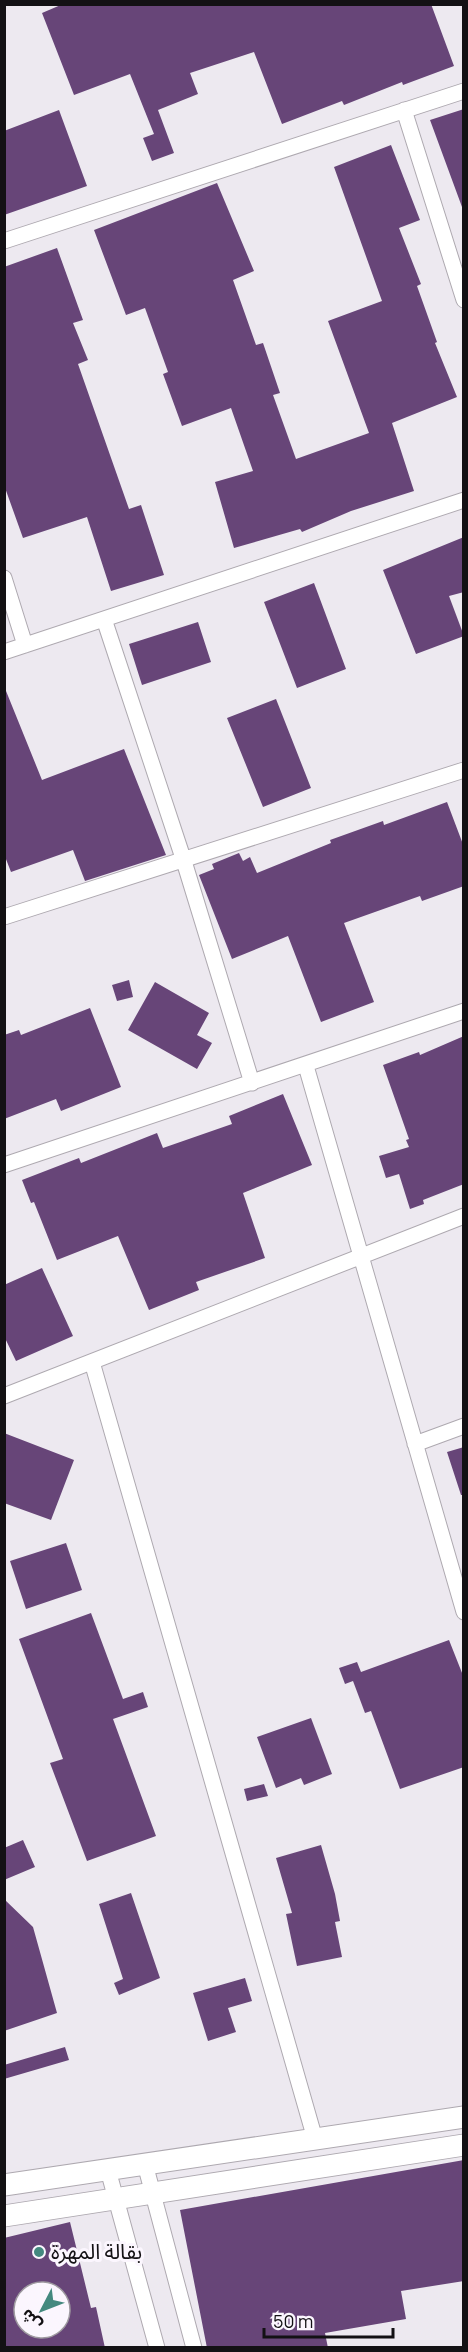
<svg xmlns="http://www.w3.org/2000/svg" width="468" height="2352" font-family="Manrope,'Noto Sans Arabic',sans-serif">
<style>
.building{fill:#674578;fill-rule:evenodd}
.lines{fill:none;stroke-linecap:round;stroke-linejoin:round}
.minor-casing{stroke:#aea9b0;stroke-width:17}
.secondary-casing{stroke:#aea9b0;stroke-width:23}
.minor{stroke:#fff;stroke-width:15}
.secondary{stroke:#fff;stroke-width:21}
.poi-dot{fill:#44897f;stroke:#fbf6fe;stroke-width:2}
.labels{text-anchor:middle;stroke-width:6;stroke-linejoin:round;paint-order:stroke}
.poi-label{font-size:21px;fill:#131114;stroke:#fbf6fe;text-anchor:start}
</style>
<rect width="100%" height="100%" fill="#ede9f0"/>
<path class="building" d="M63 4H431L454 66 403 85 402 82 344 105 342 101 282 124 254 52 190 73 198 94 158 110 174 153 152 161 143 138 154 134 130 74 74 95 42 13Z
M464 109V207H462L430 120Z
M59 110 87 186 4 215V131Z
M391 145 420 220 399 228 421 284 417 286 437 342 435 343 457 397 392 423 414 491 351 511 302 532 300 529 234 548 215 482 253 471 231 408 182 426 163 374 168 372 145 308 126 315 94 230 217 183 254 271 233 280 256 345 263 343 280 393 273 395 296 459 369 433 328 321 382 301 334 167Z
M57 248 83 320 73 323 88 360 78 364 129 509 141 505 164 575 111 591 87 517 23 538 4 485V267Z
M464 537V592L449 596 464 636 416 654 383 570Z
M314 583 346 669 297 688 264 602Z
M198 622 211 662 142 685 129 644Z
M4 686 42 780 124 749 166 855 85 881 73 850 11 872 4 854Z
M276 699 311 788 263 807 227 718Z
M447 802 464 847V886L422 901 420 896 344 923 374 1002 321 1022 288 936 232 959 199 875 214 869 212 864 239 853 243 861 250 857 257 873 331 843 330 840 383 821 384 825Z
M129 980 133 997 117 1001 112 985Z
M155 982 209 1013 197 1035 212 1043 197 1069 128 1030Z
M90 1008 121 1087 61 1111 56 1099 4 1119V1035L19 1030 21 1035Z
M464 1036V1184L423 1200 424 1204 410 1209 399 1174 386 1178 379 1156 409 1147 406 1140 409 1139 383 1065 419 1052 420 1055Z
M283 1094 312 1165 243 1193 265 1258 196 1282 199 1290 149 1310 118 1236 57 1260 34 1202 31 1203 22 1180 79 1158 81 1163 157 1133 163 1148 232 1124 229 1116Z
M42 1268 73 1336 16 1361 4 1336V1285Z
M4 1433 74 1460 51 1520 4 1503Z
M464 1447V1495H461L447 1452Z
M66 1543 82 1590 26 1609 10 1561Z
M91 1613 123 1699 143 1692 148 1707 113 1719 156 1836 87 1861 50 1763 63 1759 19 1639Z
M449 1640 464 1678V1767L400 1789 371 1711 365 1713 353 1681 345 1684 339 1668 357 1662 361 1672Z
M311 1718 332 1774 304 1785 301 1778 276 1788 257 1737Z
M264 1784 268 1796 247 1801 244 1789Z
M23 1840 35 1867 4 1880V1848Z
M321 1845 335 1894 340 1921 335 1922 342 1957 297 1966 286 1914 292 1913 276 1858Z
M131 1893 160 1978 119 1995 114 1983 123 1979 99 1904Z
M4 1899 33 1927 57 2013 4 2031Z
M245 1978 252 2001 228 2008 236 2032 208 2041 193 1993Z
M65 2047 69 2060 4 2079V2065Z
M464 2160V2281L401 2291 406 2319 325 2333 328 2348H207L180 2210Z
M70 2222 91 2308 96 2307 105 2348H4V2238ZM24 2292H60V2328H24Z"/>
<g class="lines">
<g class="minor-casing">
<path id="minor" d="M404 110 464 300
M4 241 464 91
M4 578 25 645
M104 619 183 858 252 1083
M4 652 464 500
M4 917 464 770
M306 1066 464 1612
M4 1165 464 1011
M92 1362 315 2139
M4 1396 464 1216
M415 1444 464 1426
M145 2164 194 2348
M108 2170 157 2348"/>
</g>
<g class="secondary-casing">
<path id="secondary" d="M4 2185 464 2117
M4 2216 464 2145"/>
</g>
<use href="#minor" class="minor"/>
<use href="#secondary" class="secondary"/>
</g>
<circle class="poi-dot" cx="39" cy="2252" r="6"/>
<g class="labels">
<g class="poi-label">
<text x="51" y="2259">بقالة المهرة</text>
</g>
</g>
<rect width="468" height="2352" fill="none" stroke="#131114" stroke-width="12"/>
<g transform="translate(42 2310) rotate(228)"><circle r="28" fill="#fbf6fe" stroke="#9e9aa0" stroke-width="1.5"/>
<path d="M0-4.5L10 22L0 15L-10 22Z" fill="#44897f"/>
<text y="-9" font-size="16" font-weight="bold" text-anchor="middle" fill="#131114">ش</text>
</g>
<path d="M264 2328v9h129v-9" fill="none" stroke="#131114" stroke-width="3"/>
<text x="273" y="2328" font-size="18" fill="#131114" stroke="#fbf6fe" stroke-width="4.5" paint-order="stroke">50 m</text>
</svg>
